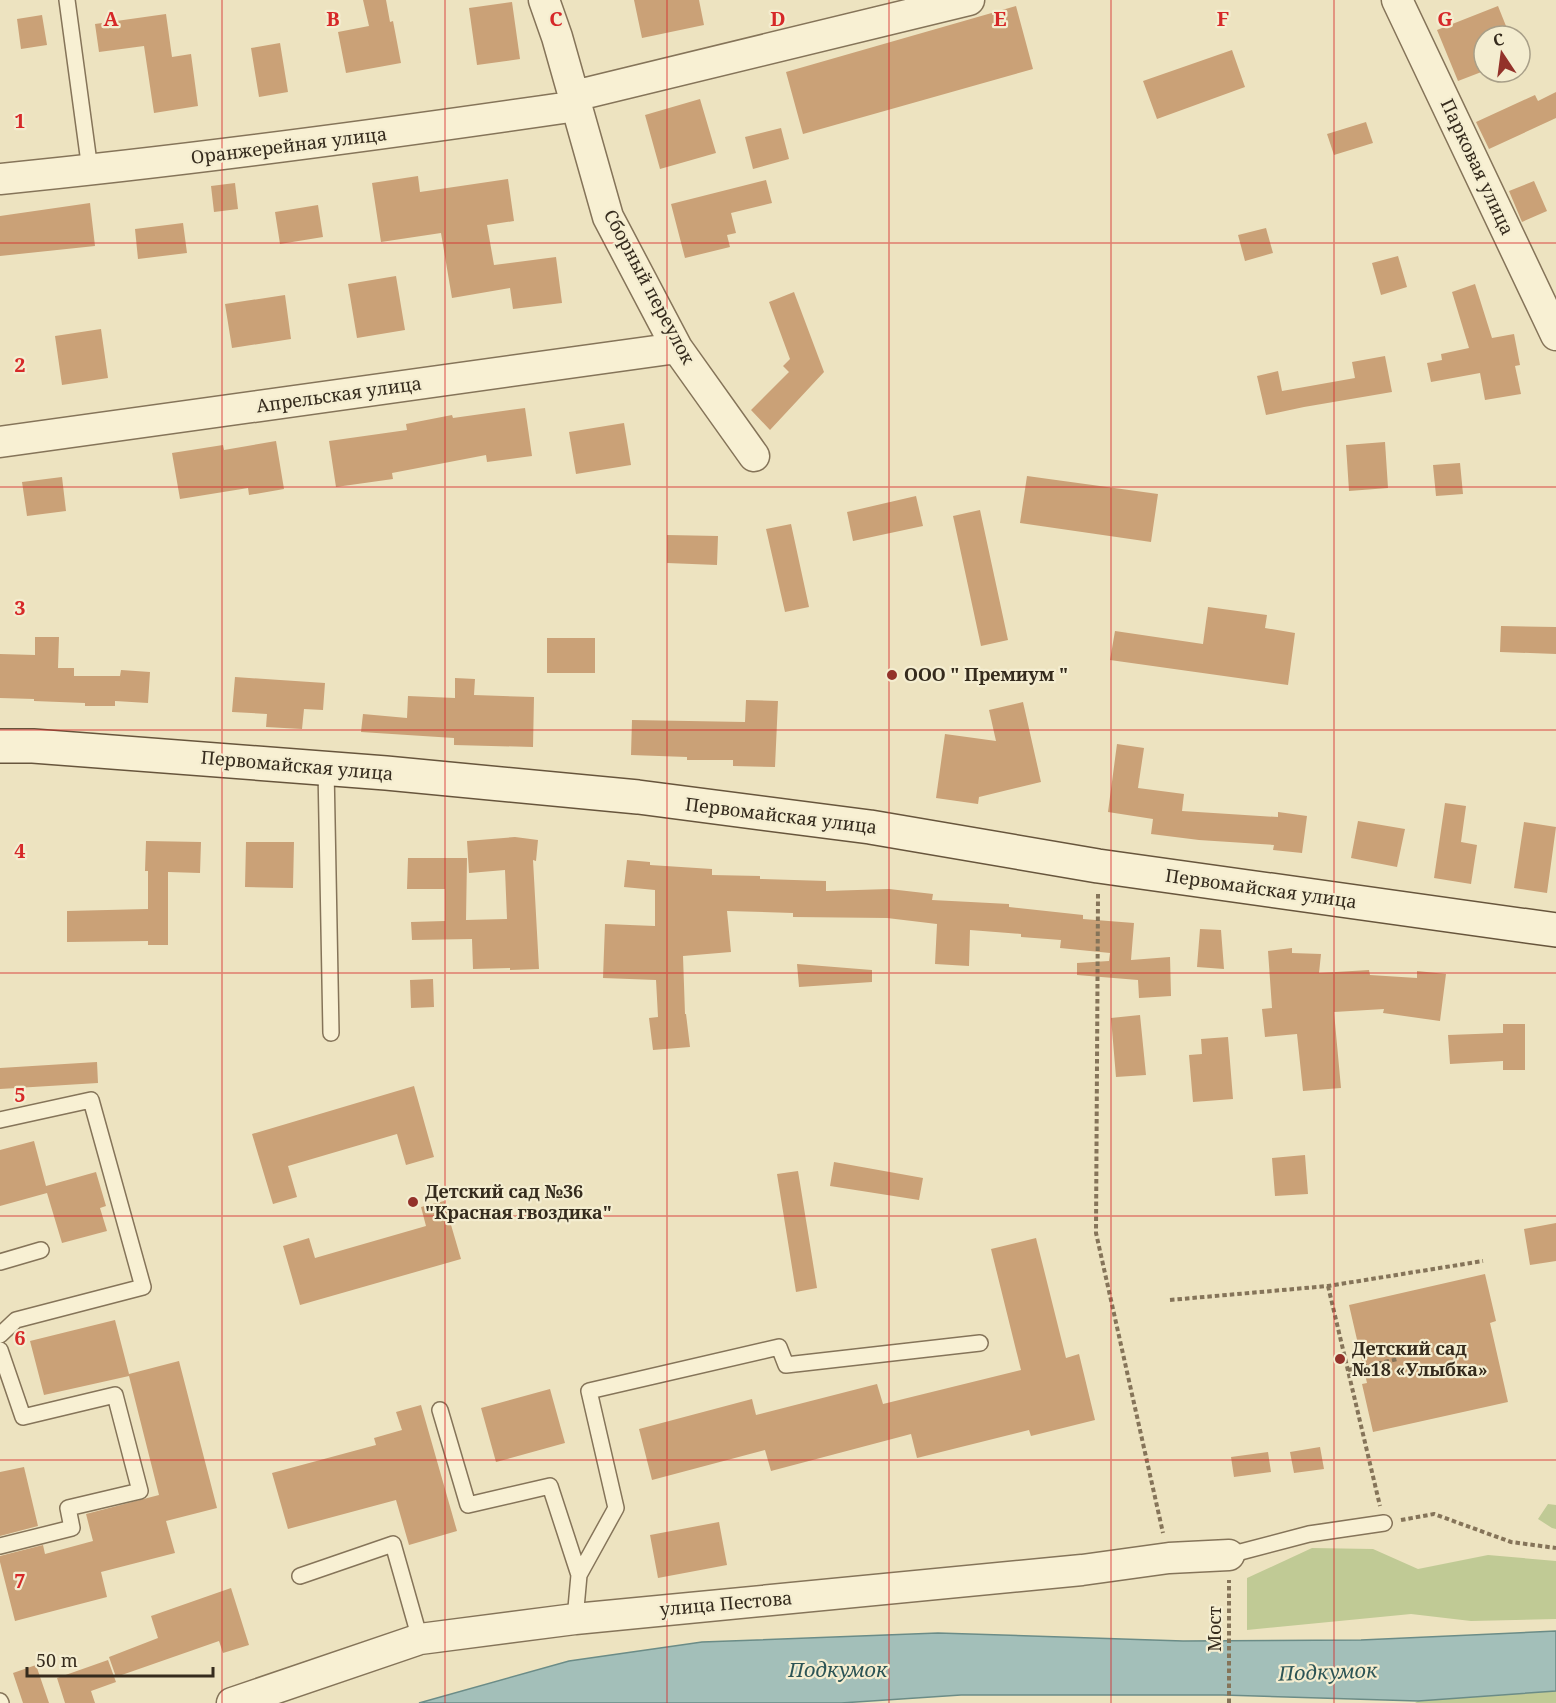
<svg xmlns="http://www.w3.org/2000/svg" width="1556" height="1703" font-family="'Noto Serif',serif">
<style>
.green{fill:#c0ca95}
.water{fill:#a3bfb9;stroke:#6b8c87;stroke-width:1.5}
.building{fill:#caa177}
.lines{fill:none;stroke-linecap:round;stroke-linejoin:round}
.lane-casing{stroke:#857459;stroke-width:18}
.street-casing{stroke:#857459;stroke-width:33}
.secondary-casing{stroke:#67553c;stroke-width:36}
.path{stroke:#857459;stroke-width:4;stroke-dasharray:4.5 3;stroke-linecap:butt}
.lane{stroke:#f8f0d3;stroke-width:15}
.street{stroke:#f8f0d3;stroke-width:30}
.secondary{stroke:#f8f0d3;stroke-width:33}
.grid{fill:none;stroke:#d62828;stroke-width:1.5;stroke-opacity:0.55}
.poi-dot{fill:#93322a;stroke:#f4edd0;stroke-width:2}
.labels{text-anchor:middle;stroke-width:4.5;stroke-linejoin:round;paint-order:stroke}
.street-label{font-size:18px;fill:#352b1d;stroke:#f4edd0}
.poi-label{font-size:18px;font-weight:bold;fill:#352b1d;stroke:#f4edd0;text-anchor:start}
.water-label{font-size:20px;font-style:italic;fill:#2c5455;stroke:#f4edd0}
.grid-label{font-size:20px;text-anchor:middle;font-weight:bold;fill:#d62828;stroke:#f4edd0;stroke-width:4.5;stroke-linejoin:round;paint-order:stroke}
</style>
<rect width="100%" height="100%" fill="#ede3c0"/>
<path class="green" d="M1548 1504 1556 1505V1529L1552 1528 1538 1519Z
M1312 1548 1373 1549 1418 1569 1488 1555 1556 1561V1619L1471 1621 1411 1614 1247 1630V1578Z
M1547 1691H1556V1703H1415L1418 1701Z"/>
<path class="water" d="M1556 1631V1691L1418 1701 1223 1695H961L841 1703H419L569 1661 702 1642 938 1633 1183 1641 1361 1640Z"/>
<path class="building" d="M363 0H386L390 22 393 21 401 63 346 73 338 32 369 26Z
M634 0H699L704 25 642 38Z
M512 2 520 59 477 65 469 8Z
M1016 6 1033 69 803 134 786 72Z
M1498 6 1510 36H1484V71L1458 81 1437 30Z
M166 14 172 57 191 54 198 106 154 113 144 46 99 52 95 24Z
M42 15 47 45 21 49 17 19Z
M280 43 288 92 259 97 251 48Z
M1232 50 1245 87 1157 119 1143 81Z
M1556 92V118L1489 149 1476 122 1535 95 1538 101Z
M700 99 716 153 660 169 645 115Z
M1366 122 1373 143 1334 155 1327 134Z
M781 128 789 159 753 169 745 137Z
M418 176 420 192 508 179 514 221 487 225 494 265 556 257 562 303 513 309 510 288 452 298 441 233 381 242 372 183Z
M766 180 772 203 731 213 736 233 727 235 730 247 685 258 671 204Z
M1534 181 1547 211 1522 222 1509 191Z
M235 183 238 209 214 212 211 186Z
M90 203 95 246 0 256V216Z
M318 205 323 237 280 244 275 212Z
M183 223 187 253 138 259 135 229Z
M1266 228 1273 253 1245 261 1238 235Z
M1398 256 1407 287 1381 295 1372 263Z
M396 276 405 330 357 338 348 284Z
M1475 284 1492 338 1514 334 1520 365 1515 366 1521 394 1485 400 1480 373 1431 382 1427 363 1442 360 1441 354 1469 348 1452 292Z
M794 292 824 372 770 430 751 410 789 372 783 366 790 359 769 302Z
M285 295 291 339 232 348 225 304Z
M101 329 108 378 62 385 55 336Z
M1385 356 1392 392 1304 407 1266 415 1257 376 1278 371 1282 391 1355 378 1352 362Z
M525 408 532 456 487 462 486 455 392 473 393 479 336 487 329 441 407 430 406 424 452 415 453 418Z
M624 423 631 465 576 474 569 432Z
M276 441 284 489 249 495 248 488 180 499 172 453 223 445 224 450Z
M1385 442 1388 488 1349 491 1346 445Z
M1460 463 1463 494 1436 496 1433 465Z
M1027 476 1158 494 1151 542 1020 523Z
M62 477 66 511 27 516 22 482Z
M916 496 923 526 853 541 847 512Z
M980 510 1008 640 981 646 953 516Z
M791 524 809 607 785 612 766 529Z
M667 535 718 536 717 565 667 563Z
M1208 607 1267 615 1265 628 1295 633 1288 685 1110 660 1115 631 1203 644Z
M1501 626 1556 627V654L1500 652Z
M35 637H59L58 668H74V676H120L121 670 150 672 148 703 115 701V706H85V703L34 701V699L0 698V654L35 655Z
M547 638H595V673H547Z
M235 677 325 683 323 710 304 709 302 729 266 727 267 714 232 712Z
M455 678 475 679 474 695 534 697 533 747 454 745V738L361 732 363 714 407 718 408 696 455 698Z
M746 700 778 701 775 767 733 766V760H687V757L631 755 632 720 745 722Z
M1023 702 1041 782 979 797 978 804 936 798 945 734 996 741 989 710Z
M1117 744 1144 748 1138 788 1184 794 1182 811 1278 817V812L1307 816 1302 853 1273 850 1274 845 1199 840 1151 834 1153 819 1108 812Z
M1445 803 1466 806 1461 842 1477 845 1471 884 1434 878Z
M1358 821 1405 829 1397 867 1351 858Z
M1524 822 1556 827 1547 893 1514 888Z
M515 837 538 840 536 861 533 860 539 969 510 970V968L473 969 472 939 412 940 411 922 445 921V889H407L408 858H467L466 920 507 919 505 870 469 873 467 841Z
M146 841 201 842 200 873 168 872V945H148V941L67 942V911L148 909V871H145Z
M246 842H294L293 888 245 887Z
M627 860 650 862V865L712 869V875L760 876V879L826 881V891L889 889 933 894 932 900 1009 904V907L1083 915V919L1134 923 1131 960 1170 957 1171 996 1139 998 1138 980 1077 975V963L1109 961 1110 953 1060 948 1061 940 1021 937V934L970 930 969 966 935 964 937 924 887 918 793 917V913L727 911 731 952 683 956 685 1014H686L690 1047 653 1050 649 1018 658 1017 656 980 603 978 605 924 655 926V890L624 887Z
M1200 929 1221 930 1224 969 1197 967Z
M1292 948V953L1321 954 1319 973 1369 970 1370 975 1417 978V971L1446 974 1440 1021 1383 1013 1384 1009 1334 1012 1341 1088 1303 1091 1297 1034 1265 1037 1262 1009 1272 1008 1268 951Z
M797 964 872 970V982L799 987Z
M433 979 434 1007 411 1008 410 980Z
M1140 1015 1146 1075 1116 1077 1111 1018Z
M1503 1024H1525V1070H1503V1061L1450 1064 1448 1035 1503 1033Z
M1228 1037 1233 1099 1193 1102 1189 1055 1202 1054 1201 1039Z
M97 1062 98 1083 0 1089V1068Z
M414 1086 434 1157 406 1165 397 1134 288 1166 297 1197 273 1204 252 1134Z
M34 1141 46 1186 96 1172 106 1206 100 1208 107 1231 62 1243 47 1193 0 1206V1150Z
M1305 1155 1308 1194 1275 1196 1272 1158Z
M834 1162 923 1178 919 1200 830 1186Z
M798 1171 817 1288 796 1292 777 1174Z
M444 1201 461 1259 300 1305 283 1246 309 1238 315 1258 426 1226 421 1207Z
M1556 1223V1261L1530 1265 1524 1229Z
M1036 1238 1066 1358 1079 1354 1095 1420 1031 1436 1029 1430 917 1458 911 1434 771 1471 765 1450 652 1480 639 1429 752 1399 756 1415 877 1384 883 1404 1021 1370 991 1249Z
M1485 1274 1496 1321 1490 1323 1508 1402 1373 1432 1362 1384 1367 1383 1349 1305Z
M115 1320 129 1374 179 1361 217 1508 166 1521 175 1553 101 1572 107 1597 15 1621 0 1562V1556L43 1545 45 1554 93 1541 86 1514 159 1495 129 1376 44 1395 30 1341Z
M550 1389 565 1443 496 1462 481 1408Z
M421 1405 457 1531 409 1545 396 1500 288 1529 272 1473 376 1445 374 1438 402 1430 396 1412Z
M1320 1447 1324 1469 1294 1473 1290 1452Z
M1268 1452 1271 1472 1234 1477 1231 1457Z
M24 1467 38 1526 0 1536V1472Z
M719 1522 727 1565 658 1578 650 1535Z
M231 1588 249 1645 223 1653 219 1641 116 1677 109 1657 158 1638 151 1616Z
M108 1660 116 1682 91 1691 95 1703H65L57 1678Z
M36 1665 49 1703H23L13 1673Z"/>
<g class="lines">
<g class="lane-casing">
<path id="lane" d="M67 0 90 170
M326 768 331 1033
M0 1120 91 1100 143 1287 16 1320 0 1335
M0 1262 41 1250
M0 1350 23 1417 115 1395 140 1491 68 1508 72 1528 0 1546
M440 1410 468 1505 550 1486 579 1575
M1229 1555 1309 1534 1384 1523
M300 1576 393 1544 420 1639
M575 1619 579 1575 616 1508 589 1391 779 1347 786 1365 980 1343
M0 1701 1 1703"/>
</g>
<g class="street-casing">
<path id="street" d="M544 0 557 37 608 217 677 348 754 456
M1397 0 1556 335
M574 96 969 0
M0 179C193 160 385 134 577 106
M0 442 677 348
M232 1703 420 1639 575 1619 1082 1570 1169 1558 1229 1555"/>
</g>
<g class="secondary-casing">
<path id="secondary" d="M0 746H33L386 773 638 797 870 827 1098 866 1556 930"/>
</g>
<path class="path" d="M1098 894 1096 1233 1163 1533
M1328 1286 1380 1506
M1170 1300 1328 1286 1483 1261
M1348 1370 1398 1359
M1401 1520 1434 1514 1511 1542 1556 1548
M1229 1703V1580"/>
<use href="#lane" class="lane"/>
<use href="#street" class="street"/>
<use href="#secondary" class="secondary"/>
</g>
<path class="grid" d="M222 0V1703M445 0V1703M667 0V1703M889 0V1703M1111 0V1703M1334 0V1703M0 243H1556M0 487H1556M0 730H1556M0 973H1556M0 1216H1556M0 1460H1556"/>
<g class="poi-dot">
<circle cx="892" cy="675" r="6"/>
<circle cx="413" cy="1202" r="6"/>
<circle cx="1340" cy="1359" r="6"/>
</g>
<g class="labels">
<g class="street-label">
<text transform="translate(289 146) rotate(-7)" y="6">Оранжерейная улица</text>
<text transform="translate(1477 167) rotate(65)" y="6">Парковая улица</text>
<text transform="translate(649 287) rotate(62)" y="6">Сборный переулок</text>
<text transform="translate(339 395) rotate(-8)" y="6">Апрельская улица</text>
<text transform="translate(297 766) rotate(5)" y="6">Первомайская улица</text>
<text transform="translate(781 816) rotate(7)" y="6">Первомайская улица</text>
<text transform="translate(1261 889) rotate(8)" y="6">Первомайская улица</text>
<text transform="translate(726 1604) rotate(-5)" y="6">улица Пестова</text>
<text transform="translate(1215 1629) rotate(-90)" y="6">Мост</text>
</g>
<g class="poi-label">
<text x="904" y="681">ООО " Премиум "</text>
<text x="425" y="1198">Детский сад №36<tspan x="425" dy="21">"Красная гвоздика"</tspan></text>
<text x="1352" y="1355">Детский сад<tspan x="1352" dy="21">№18 «Улыбка»</tspan></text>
</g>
<g class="water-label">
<text x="838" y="1677">Подкумок</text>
<text transform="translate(1328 1672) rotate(-2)" y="7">Подкумок</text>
</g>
</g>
<g class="grid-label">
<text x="111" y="26">A</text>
<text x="333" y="26">B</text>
<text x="556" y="26">C</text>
<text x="778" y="26">D</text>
<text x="1000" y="26">E</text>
<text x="1223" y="26">F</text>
<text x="1445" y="26">G</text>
<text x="20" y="128">1</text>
<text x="20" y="372">2</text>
<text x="20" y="615">3</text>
<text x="20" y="858">4</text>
<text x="20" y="1102">5</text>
<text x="20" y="1345">6</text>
<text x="20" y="1588">7</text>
</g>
<g transform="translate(1502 54) rotate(347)"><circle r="28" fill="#f4edd0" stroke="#a89f88" stroke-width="1.5"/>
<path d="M0-4.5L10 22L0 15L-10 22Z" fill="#93322a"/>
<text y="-9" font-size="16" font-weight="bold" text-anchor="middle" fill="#352b1d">С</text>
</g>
<path d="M27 1667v9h186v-9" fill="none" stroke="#352b1d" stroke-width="3"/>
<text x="36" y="1667" font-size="18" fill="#352b1d" stroke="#f4edd0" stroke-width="4.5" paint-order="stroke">50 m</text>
</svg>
